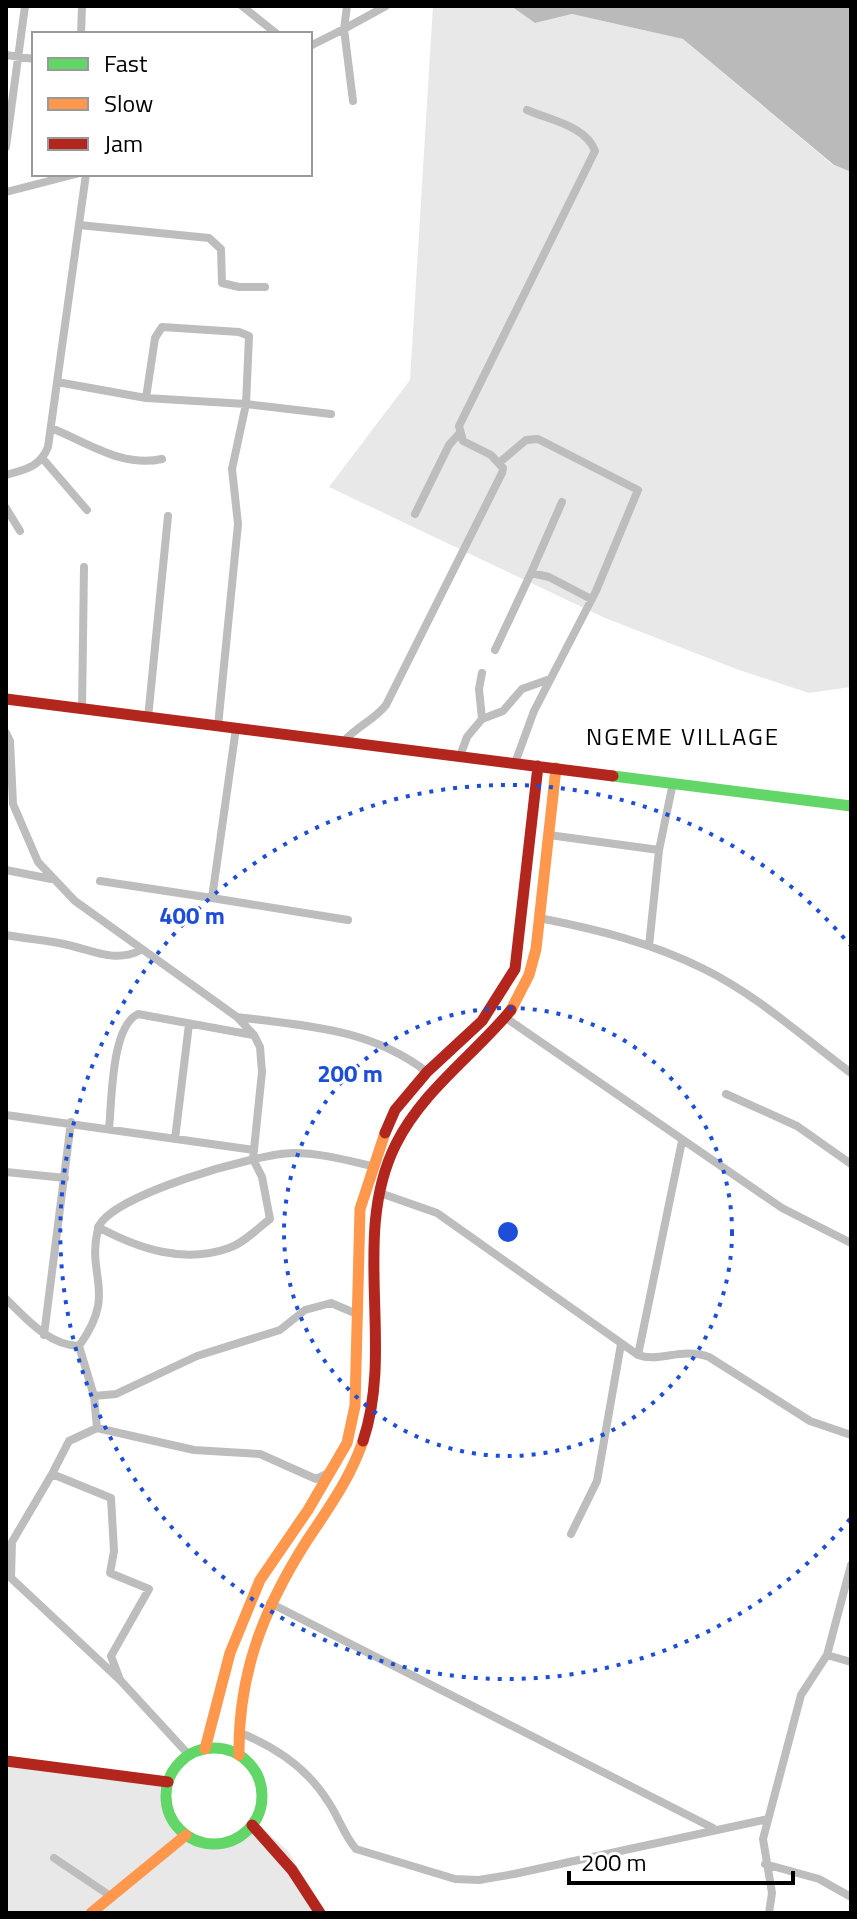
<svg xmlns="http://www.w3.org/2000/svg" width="857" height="1919" font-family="'Titillium Web',sans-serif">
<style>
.green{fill:#e8e8e8}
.water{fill:#bababa}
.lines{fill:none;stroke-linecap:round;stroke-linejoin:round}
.street{stroke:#bdbdbd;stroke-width:8}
.fast{stroke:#63d668;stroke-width:11}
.slow{stroke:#ff974d;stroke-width:11}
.jam{stroke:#b3261e;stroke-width:11}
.ring{fill:none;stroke:#1d4ed8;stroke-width:4;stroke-dasharray:4 8}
.labels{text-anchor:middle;stroke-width:6;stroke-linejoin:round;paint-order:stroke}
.quarter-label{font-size:24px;letter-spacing:2px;fill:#000;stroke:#fff}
.centre{fill:#1d4ed8;stroke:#fff;stroke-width:4}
.ring-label{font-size:24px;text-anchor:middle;font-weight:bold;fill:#1d4ed8;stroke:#fff;stroke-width:6;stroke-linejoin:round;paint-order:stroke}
</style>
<rect width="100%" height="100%" fill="#fff"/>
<path class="green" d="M433 6H511L535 23 572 14 683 39 833 165 851 172V687L809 693 739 670 605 618 329 487 410 380Z
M6 1760 163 1786C153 1843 226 1871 258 1824L288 1851 326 1913H6Z"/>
<path class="water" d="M511 6H851V172L834 165 683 39 572 14 535 23Z"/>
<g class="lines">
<path class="street" d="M242 6 277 34
M344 29 386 6
M344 29 347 6
M81 34 82 6
M310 46 344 29 353 101
M6 55 34 59
M6 147 25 6
M6 192 76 174
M79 225 209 238 221 249 222 283 239 287H265
M57 382 146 398 246 404 331 414
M146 398 155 338 162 327 239 332 249 336 246 404 232 469 238 524 218 726
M51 428C87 442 122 468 162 459
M43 459 87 510
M500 462 526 440 538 439 638 490 596 591 534 711 515 763
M6 475C26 469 40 467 48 447L86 174
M6 508 20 531
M415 514 449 445 459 434
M531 573 562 502
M495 650 531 573 549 577 591 599
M82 709 84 567
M148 718 168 516
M482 719 479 689 482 673
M236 728 212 898 348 920
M6 733 10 741 13 804 38 862 75 901 237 1017 254 1035 260 1047 262 1072 253 1159 262 1177 270 1219C258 1228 244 1243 229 1248 184 1264 139 1249 98 1227
M345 740C358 726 374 720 386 705L502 473 503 468 491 455 463 441 459 426 595 151C586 126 550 120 527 110
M460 756 467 737 482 719 503 711 522 689 550 679
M549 835 659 850
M6 870 51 879
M100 881 212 898
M539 918C596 929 652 943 704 969 757 995 804 1038 851 1073
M6 935C27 939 48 940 68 945 94 951 116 963 141 950
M649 946 659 850 673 783
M237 1017C306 1026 370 1028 427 1072
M506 1018 782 1208 851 1243
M726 1094 797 1126 851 1164
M6 1115 254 1150
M109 1129C112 1100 111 1027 138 1014L253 1035
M175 1139 189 1024
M6 1172 65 1178
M380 1193 437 1213 638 1355C659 1363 681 1347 709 1357L810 1421 851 1435
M6 1299C27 1319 48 1345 79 1346
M44 1335 71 1122
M79 1346C118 1292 86 1277 98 1229 106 1196 259 1153 293 1153 320 1153 346 1160 372 1166
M638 1355 682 1141
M94 1396 116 1394 197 1356 280 1330 305 1310 331 1303 357 1314
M97 1428 194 1450 260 1454 316 1479 328 1473
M52 1474 69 1441 97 1428 94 1396 79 1346
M571 1534 597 1481 621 1344
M270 1603 713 1828
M827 1655 851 1662
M120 1680 111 1656 149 1589 110 1573 114 1551 111 1498 52 1474 12 1542 11 1578 120 1680 189 1755
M238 1732C274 1746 306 1767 327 1800 338 1815 344 1836 356 1849L455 1879 479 1880 514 1874 768 1819
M54 1858 112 1897
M765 1864 819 1879 851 1897
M769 1913 772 1893 763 1839 801 1695 827 1655 851 1565"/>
<path class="fast" d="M613 776 851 806
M166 1796a48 48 0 1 1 96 0a48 48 0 1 1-96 0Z"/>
<path class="slow" d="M511 1010 529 975 536 949 556 768
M205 1749 230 1653 260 1580 308 1510 347 1443 355 1406 360 1209 385 1133
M239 1755C238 1674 263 1610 306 1542 328 1509 350 1479 363 1441
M91 1913 186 1835"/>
<path class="jam" d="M6 699 613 776
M385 1133 395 1110 427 1072 482 1021 515 969 538 766
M363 1441C395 1346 350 1235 396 1144 423 1090 474 1055 511 1010
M6 1761 168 1782
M252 1825 292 1870 320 1913"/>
</g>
<g class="ring">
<circle cx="508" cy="1232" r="224"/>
<path d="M850 1519A447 447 0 1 1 850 945"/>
</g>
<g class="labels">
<g class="quarter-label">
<text x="683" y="745">NGEME VILLAGE</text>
</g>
</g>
<circle cx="508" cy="1232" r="12" class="centre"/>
<g class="ring-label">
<text x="192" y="924">400 m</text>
<text x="350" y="1082">200 m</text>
</g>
<rect width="857" height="1919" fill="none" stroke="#000000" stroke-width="16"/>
<rect x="32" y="32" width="280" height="144" fill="#ffffff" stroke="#999999" stroke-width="2"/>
<rect x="48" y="58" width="40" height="12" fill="#63d668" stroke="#999999" stroke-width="2"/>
<text x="104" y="72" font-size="24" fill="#000000">Fast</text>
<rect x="48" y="98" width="40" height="12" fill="#ff974d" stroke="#999999" stroke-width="2"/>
<text x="104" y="112" font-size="24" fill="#000000">Slow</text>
<rect x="48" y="138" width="40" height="12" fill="#b3261e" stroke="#999999" stroke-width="2"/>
<text x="104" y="152" font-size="24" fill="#000000">Jam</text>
<path d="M569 1871v12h224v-12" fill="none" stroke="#000000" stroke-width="4"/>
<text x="581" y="1871" font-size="24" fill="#000000" stroke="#ffffff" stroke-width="6" paint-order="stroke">200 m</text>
</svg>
